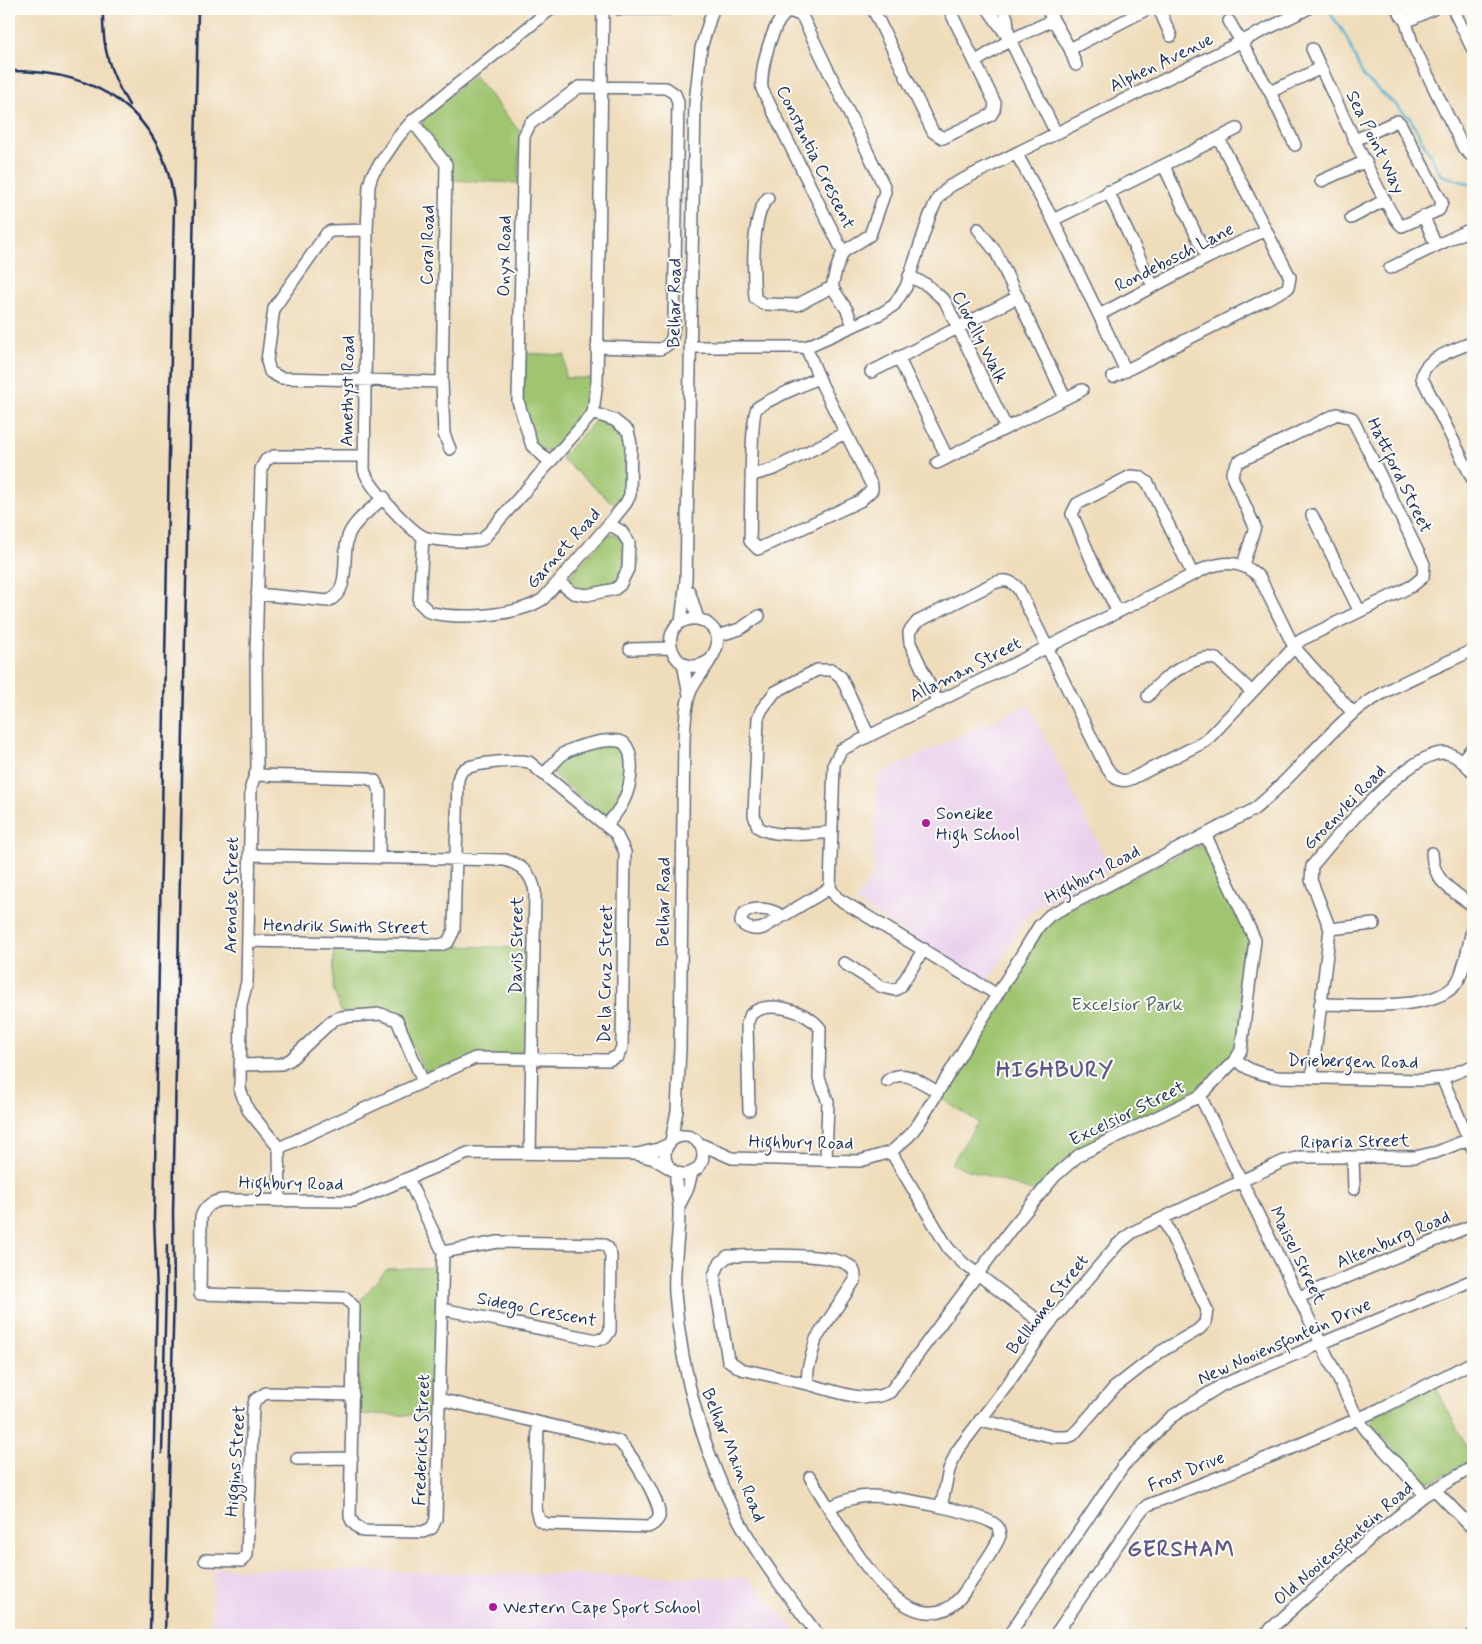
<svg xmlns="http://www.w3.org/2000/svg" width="1482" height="1644" font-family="Mynerve,sans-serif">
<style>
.built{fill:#ead1ed}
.green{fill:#9fc56f;stroke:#5d7a66}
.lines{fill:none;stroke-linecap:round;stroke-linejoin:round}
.stream{stroke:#54b2d2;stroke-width:2.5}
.minor-casing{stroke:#656c7e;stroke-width:14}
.minor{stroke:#fff;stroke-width:11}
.rail{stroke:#1b2f5e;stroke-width:2.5}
.poi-dot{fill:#b5179e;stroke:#fdfcf7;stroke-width:2}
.labels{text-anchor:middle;stroke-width:4;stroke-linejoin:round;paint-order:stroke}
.street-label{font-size:18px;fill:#1b2f5e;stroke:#fdfcf7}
.poi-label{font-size:18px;fill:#1b2f5e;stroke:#fdfcf7;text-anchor:start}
.park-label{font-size:18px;fill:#435c63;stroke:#fdfcf7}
.district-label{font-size:22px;font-weight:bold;letter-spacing:1px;fill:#5f588b;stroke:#fdfcf7}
</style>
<rect width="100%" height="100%" fill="#fdfcf7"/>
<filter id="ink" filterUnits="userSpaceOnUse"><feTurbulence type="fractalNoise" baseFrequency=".02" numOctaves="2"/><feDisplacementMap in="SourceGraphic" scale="10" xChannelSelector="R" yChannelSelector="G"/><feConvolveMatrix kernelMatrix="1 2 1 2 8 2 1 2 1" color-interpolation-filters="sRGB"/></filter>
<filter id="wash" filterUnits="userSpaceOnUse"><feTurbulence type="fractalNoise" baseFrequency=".0096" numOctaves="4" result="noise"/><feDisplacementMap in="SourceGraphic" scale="20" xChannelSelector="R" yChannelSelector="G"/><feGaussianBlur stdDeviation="1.12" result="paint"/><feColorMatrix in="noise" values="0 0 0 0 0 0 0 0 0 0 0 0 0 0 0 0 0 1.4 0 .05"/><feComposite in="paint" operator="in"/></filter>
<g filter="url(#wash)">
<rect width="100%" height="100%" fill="#efdcba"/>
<path class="built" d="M1029 704 1111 869 1038 906 1026 918 988 982 856 902 874 872 877 775Z
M214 1568 748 1578 800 1635H211Z"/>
<path class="green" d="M474 75 520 132 518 183 450 180 423 127V118Z
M523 353 565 355V378H591L590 408 552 453 538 449 523 410Z
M597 420H603L626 432V495L618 508 561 458 592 424Z
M608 534H615L623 539 625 571 618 584 581 593 569 583V577Z
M617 744 627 755 625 790 610 813 602 815 555 776C550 752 601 747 617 744Z
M1200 846 1207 849 1251 939 1238 1044 1232 1056 1200 1090 1067 1158 1035 1192 951 1164 978 1122 940 1098 1043 929 1068 910 1195 847Z
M450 946 530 948 528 1045 522 1053 430 1072 424 1069 420 1064 406 1024 401 1018 341 1012 333 988 334 947Z
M439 1267 435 1416 357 1414 358 1303 387 1269Z
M1435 1385 1473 1460 1428 1483 1421 1478 1371 1424 1374 1417Z"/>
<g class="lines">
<path class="stream" d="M1328 10 1345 34 1363 76 1410 118 1441 175 1473 185"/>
</g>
</g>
<g filter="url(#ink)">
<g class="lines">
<g class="minor-casing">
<path id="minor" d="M551 9 412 121 398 137 372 175 369 186 367 230 364 469C366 484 408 528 422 536 431 541 475 543 483 539L593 413 597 381 603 9
M619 9H668
M873 9 933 132 943 138 991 115 994 110 995 103 949 9
M988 9 1010 40 1056 133
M1003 9 1007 18 1009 38
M1047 9 1070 49 1076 65
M1159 9 1171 36
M1397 9 1406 22 1412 43 1464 149 1473 157
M1453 9 1473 50
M1229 21 1270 92 1295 145
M1406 22 1433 9
M1070 49 1147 9
M1312 49C1323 72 1390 221 1402 226L1439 210 1442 202 1400 123 1397 121 1355 140
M975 62 1010 40 1053 20
M1270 92 1321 68
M412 121 446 164 442 382 444 434 450 449
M1016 153 1053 220 1126 371
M1164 166 1207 258
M1321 181 1366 161
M1108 191 1153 286
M768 198C751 215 753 274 755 298L763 304 797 305 832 287
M1424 217 1436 246
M1351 218 1385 200
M1053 220 1237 129
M978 229 996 252 1065 398
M367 230 331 231 327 233 274 308 267 361 270 372 281 378 442 382
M843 252 762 89C760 70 772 19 790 11L802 16 884 186 885 192 870 235 843 252 836 270 832 287 847 310 853 326
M1390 268 1473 228
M909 276 927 285 945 301 1006 427
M1099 315 1207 258 1266 230
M1473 342C1458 349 1422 358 1422 378L1473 480
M691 347H806L882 313 894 305 906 287 930 215 938 198 950 186 1307 9
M806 347 822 385 872 486V490L860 501 758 549 750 541C751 522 750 416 757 408 764 401 807 384 819 377
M898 357 947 457
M871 372 1018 297
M1113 377 1288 288 1290 277 1219 139
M550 462 532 446 518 401 524 136 530 124 579 87 666 88 675 94 678 102 674 321C673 334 674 344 660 349L597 347
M937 463 1082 390
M753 475 774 469 845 433
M1312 515 1359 610
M423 537 419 602 429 612C458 620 518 616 543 599L609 524 626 503 630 495 631 444 628 431 614 420 593 413
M559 582 573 593 587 595 615 589 620 585 628 569 629 543 621 531 609 524
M689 591 698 619
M257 594 328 601C353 590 340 555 349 534 355 520 373 508 384 497
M1118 612 1092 561 1072 514 1077 504 1131 476 1140 477 1148 483 1193 575
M681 622 686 580 695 103 701 48 713 9
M717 636 740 629 759 616
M630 649 671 648
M683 663 689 695
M1148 696C1159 680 1201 648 1219 661L1252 692
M938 703 910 643 909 632 917 622 994 583C1005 579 1012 580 1019 590L1105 765C1112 776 1118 784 1131 779L1206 741 1301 640 1412 586 1423 577 1424 564 1352 418 1337 414 1238 462 1232 473 1233 479 1255 527 1243 565
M1461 761 1473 747
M544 774C550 768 556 760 563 754 574 746 613 736 624 743 636 755 631 786 624 800 620 810 612 818 606 826
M255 775 257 769 256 655 261 469 266 460 274 456H363
M832 832C814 834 772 838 758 827L754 815 758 718 762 709 775 692 817 670H832L841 677 869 736
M1432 853C1433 882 1452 890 1473 906
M250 855 505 860C522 865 532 874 535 892L530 1152
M779 918 777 913C765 908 740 905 741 923 748 929 754 931 763 928L830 888
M1330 929 1374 924
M248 941 440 945 448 942 454 930 458 780C459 775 461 770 466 768 478 763 517 759 529 762L616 834 625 852 622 1047 618 1056 609 1060 475 1058 279 1148
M844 963 882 987 895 990 900 987 924 949
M996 994 837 898 830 888 834 764 841 750 1206 568C1227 561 1244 561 1260 578L1294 647 1353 713
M1320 1004C1354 1004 1429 1012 1454 986 1464 977 1470 938 1473 924
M1236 1059C1247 1071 1262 1074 1277 1077L1421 1080 1442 1078 1473 1066
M240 1065 281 1064 290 1060 333 1020 341 1017 381 1014 397 1020 423 1082
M1312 1077 1330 929 1311 880 1312 866C1334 839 1410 750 1445 753 1456 754 1465 764 1473 772
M1442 1078 1473 1149
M887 1081C904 1067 921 1083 938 1092
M1200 1096 1358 1419 1366 1430 1425 1495
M749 1110 747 1024 751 1014C770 999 806 1011 820 1028L819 1078 828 1102 826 1160
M665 1155a19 19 0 1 1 38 0a19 19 0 1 1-38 0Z
M671 1141 677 1111 680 1048 684 739C685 724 685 707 690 693 697 672 735 644 708 624 703 620 696 618 690 619 653 625 674 685 710 660
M698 1143 732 1158 860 1161 891 1152 909 1136 919 1123 1039 926 1050 915 1253 810C1289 782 1316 744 1352 714 1383 688 1436 668 1473 650
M891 1152 948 1248 963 1263 1047 1327
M637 1154 658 1149 669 1144
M1353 1157 1354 1189
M676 1172C675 1184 678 1194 679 1206 680 1235 673 1263 675 1293 681 1374 705 1462 746 1533 767 1569 793 1602 818 1635
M408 1179 443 1252 436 1519 432 1528 423 1532 362 1531 353 1523 350 1517 354 1307 346 1298 200 1294 201 1217C205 1206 212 1201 223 1200L354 1201 468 1153 636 1154 654 1159 671 1169
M280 1201 279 1148 248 1110 240 1089 241 1005 247 982 251 787 255 775 366 778 375 781 380 792 379 857
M679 1206 688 1188 692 1172
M1299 1297 1473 1225
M442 1309 597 1340 605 1338 610 1331 611 1256 608 1248 603 1244 498 1242 443 1252
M807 1384 741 1369 728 1360 714 1275 720 1263 728 1256C755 1256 829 1251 850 1266 855 1270 855 1274 855 1280L816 1339 808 1369 807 1384C833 1390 865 1405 890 1392L1011 1229 1055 1176 1079 1155 1200 1096 1236 1059 1241 1050 1255 940 1206 836
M439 1399 618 1441C629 1450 662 1502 659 1517 657 1522 653 1525 648 1527L547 1524 539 1520 536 1509 538 1423
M980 1420 1054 1437H1067L1073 1435 1114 1388 1160 1352 1198 1330 1205 1323 1207 1310 1163 1218
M297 1459 352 1458
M810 1477 829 1508C843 1500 856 1496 872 1496 895 1497 985 1512 998 1527L1000 1536C994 1551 983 1564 974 1578 967 1588 958 1604 946 1609 896 1630 850 1542 829 1508
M1434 1489 1473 1529
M941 1507 949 1470 957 1451 1007 1385 1047 1327 1117 1245 1133 1232 1284 1161 1301 1157H1415L1437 1152 1469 1139
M205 1560 241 1561 247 1555 253 1408 255 1400 266 1393 353 1395
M1009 1635 1123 1466 1171 1417 1222 1385 1473 1280
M1055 1635 1140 1512 1148 1505 1287 1450 1380 1409 1473 1362
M1264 1635 1373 1536 1425 1495 1473 1467
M1472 1635 1473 1634"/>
</g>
<use href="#minor" class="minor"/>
<path class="rail" d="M103 9C102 48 109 72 129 105
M9 71C96 70 163 110 174 202L154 1218 157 1293 150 1635
M162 1453 167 1245
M165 1635 174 1292 173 1212 198 9"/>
</g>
</g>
<g class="poi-dot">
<circle cx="926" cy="823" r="5"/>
<circle cx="493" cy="1607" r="5"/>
</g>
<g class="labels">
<g class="street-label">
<text transform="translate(1161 62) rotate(-26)" y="6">Alphen Avenue</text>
<text transform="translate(1376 142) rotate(64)" y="6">Sea Point Way</text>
<text transform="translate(816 157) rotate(64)" y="6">Constantia Crescent</text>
<text transform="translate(427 245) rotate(-89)" y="6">Coral Road</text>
<text transform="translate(504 256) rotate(-89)" y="6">Onyx Road</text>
<text transform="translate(1174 257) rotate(-27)" y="6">Rondebosch Lane</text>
<text transform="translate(674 303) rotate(-89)" y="6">Belhar Road</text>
<text transform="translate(980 337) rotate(63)" y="6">Clovelly Walk</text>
<text transform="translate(347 391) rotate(-89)" y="6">Amethyst Road</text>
<text transform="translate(1400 475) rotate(64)" y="6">Hattford Street</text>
<text transform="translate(563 548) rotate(-48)" y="6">Garnet Road</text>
<text transform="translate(965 669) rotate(-27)" y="6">Allaman Street</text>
<text transform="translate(1344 807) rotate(-46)" y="6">Groenvlei Road</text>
<text transform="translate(1092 874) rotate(-28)" y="6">Highbury Road</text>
<text transform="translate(231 895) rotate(-89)" y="6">Arendse Street</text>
<text transform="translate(663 902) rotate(-89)" y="6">Belhar Road</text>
<text transform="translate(346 926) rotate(1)" y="6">Hendrik Smith Street</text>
<text transform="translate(516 945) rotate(-89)" y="6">Davis Street</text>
<text transform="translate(605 974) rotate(-89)" y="6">De la Cruz Street</text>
<text transform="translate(1353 1061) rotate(1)" y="6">Driebergen Road</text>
<text transform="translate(1127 1113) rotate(-26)" y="6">Excelsior Street</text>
<text transform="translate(1355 1141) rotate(-1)" y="6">Riparia Street</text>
<text transform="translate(801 1142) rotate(1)" y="6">Highbury Road</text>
<text transform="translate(291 1183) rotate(1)" y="6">Highbury Road</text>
<text transform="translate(1393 1239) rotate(-23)" y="6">Altenburg Road</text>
<text transform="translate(1298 1255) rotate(64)" y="6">Maisel Street</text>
<text transform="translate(1047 1304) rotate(-52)" y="6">Bellhome Street</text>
<text transform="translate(537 1309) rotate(11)" y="6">Sidego Crescent</text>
<text transform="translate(1284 1341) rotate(-24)" y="6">New Nooiensfontein Drive</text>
<text transform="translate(421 1440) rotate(-88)" y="6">Fredericks Street</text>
<text transform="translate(734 1455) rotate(68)" y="6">Belhar Main Road</text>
<text transform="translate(235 1461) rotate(-86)" y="6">Higgins Street</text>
<text transform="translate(1186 1471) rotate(-22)" y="6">Frost Drive</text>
<text transform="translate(1343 1543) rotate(-41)" y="6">Old Nooiensfontein Road</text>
</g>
<g class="poi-label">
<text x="936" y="819">Soneike<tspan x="936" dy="21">High School</tspan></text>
<text x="503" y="1613">Western Cape Sport School</text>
</g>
<g class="park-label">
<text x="1127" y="1010">Excelsior Park</text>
</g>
<g class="district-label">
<text x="1055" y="1077">HIGHBURY</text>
<text x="1181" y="1556">GERSHAM</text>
</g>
</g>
<rect width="1482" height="1644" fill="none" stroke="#fdfcf7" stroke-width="30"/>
</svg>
